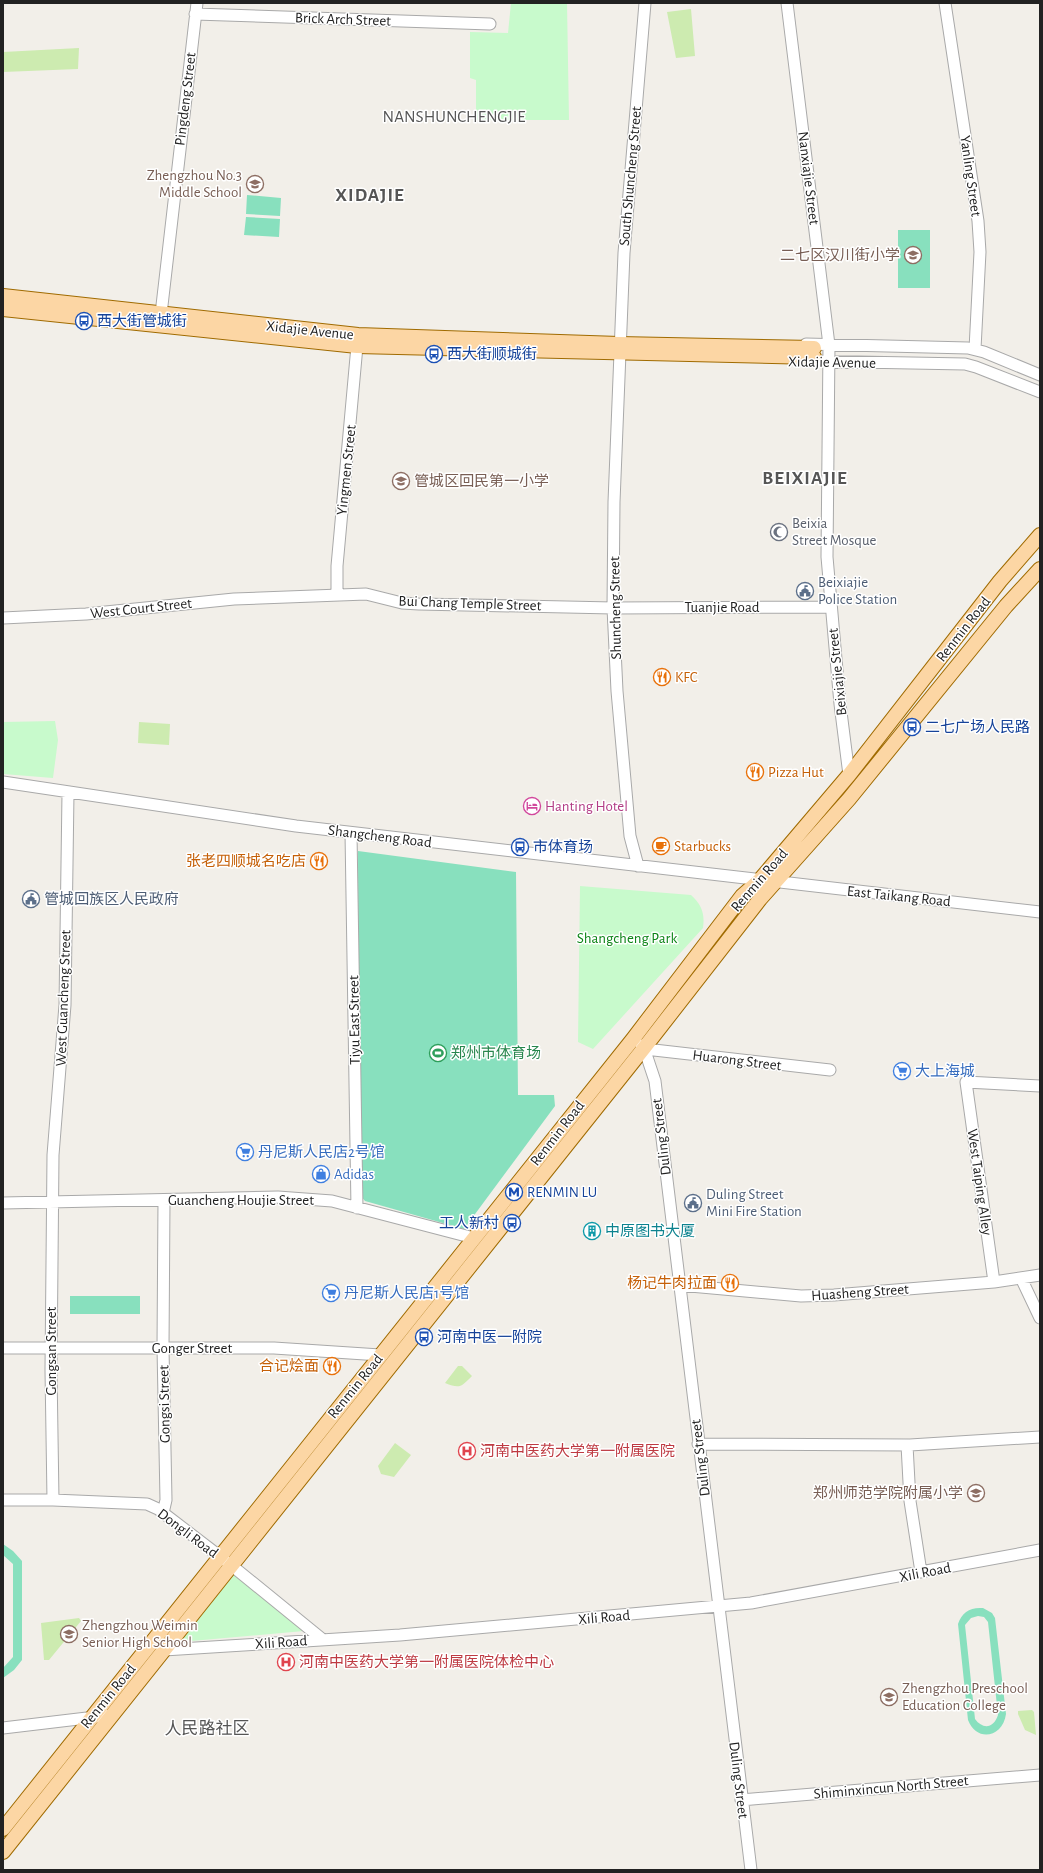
<svg xmlns="http://www.w3.org/2000/svg" width="1043" height="1873" font-family="'Alegreya Sans','Noto Sans SC',sans-serif">
<style>
.grass{fill:#cdebb0}
.park{fill:#c8facc}
.pitch{fill:#88e0be;fill-rule:evenodd}
.lines{fill:none;stroke-linecap:round;stroke-linejoin:round}
.minor-casing{stroke:#a9a9a9;stroke-width:13}
.major-casing{stroke:#a06b00;stroke-width:16}
.minor{stroke:#fff;stroke-width:11}
.major{stroke:#fcd6a4;stroke-width:14}
.labels{text-anchor:middle;stroke-width:3;stroke-linejoin:round;paint-order:stroke}
.street-label{font-size:15px;fill:#222;stroke:#fff}
.education-label{font-size:15px;fill:#785e54;stroke:#fff;text-anchor:end}
.transit-label{font-size:15px;fill:#164399;stroke:#fff;text-anchor:start}
.worship-label{font-size:15px;fill:#5b616d;stroke:#fff;text-anchor:start}
.service-label{font-size:15px;fill:#4e5e75;stroke:#fff;text-anchor:start}
.food-label{font-size:15px;fill:#c56008;stroke:#fff;text-anchor:start}
.hotel-label{font-size:15px;fill:#b23c85;stroke:#fff;text-anchor:start}
.park-label{font-size:15px;fill:#0c8416;stroke:#fff}
.leisure-label{font-size:15px;fill:#27864d;stroke:#fff;text-anchor:start}
.shop-label{font-size:15px;fill:#366cbe;stroke:#fff;text-anchor:start}
.culture-label{font-size:15px;fill:#0d838f;stroke:#fff;text-anchor:start}
.health-label{font-size:15px;fill:#be3a42;stroke:#fff;text-anchor:start}
.quarter-label{font-size:17px;fill:#555;stroke:#fff}
.district-label{font-size:19px;font-weight:bold;letter-spacing:1px;fill:#555;stroke:#fff}
</style>
<rect width="100%" height="100%" fill="#f2efe9"/>
<path class="grass" d="M691 9 695 56 676 58 667 12Z
M79 48 78 69 3 72V52Z
M139 722 170 724 169 745 138 743Z
M458 1366H462L472 1376C461 1387 460 1389 445 1383Z
M395 1443 411 1455 394 1477 381 1474 378 1466Z
M79 1618 81 1621 49 1660H44L41 1623Z
M1032 1710 1034 1712 1036 1735 1025 1730 1018 1714V1711Z"/>
<path class="park" d="M511 3H567L569 120H476V80L470 78V32L508 33Z
M55 721 58 740 53 778 3 774V722Z
M580 886 691 895C702 905 705 914 703 928L593 1049 578 1042Z
M234 1574 304 1631 180 1642Z"/>
<path class="pitch" d="M247 195 281 198 280 216 246 214Z
M246 217 280 219 279 237 244 235Z
M898 230H930V288H898Z
M358 851 516 872 518 1095H554L555 1106 464 1229 365 1201 359 1194Z
M70 1296H140V1314H70Z
M3 1544 13 1551 22 1561V1660L14 1670 3 1678V1668L13 1657V1564L3 1555Z
M983 1608 992 1613 995 1618 1006 1714C1003 1737 977 1743 968 1720L958 1624C962 1612 970 1607 983 1608ZM978 1616 984 1617 988 1622 998 1715C994 1728 983 1730 975 1719L965 1625 971 1618Z"/>
<g class="lines">
<g class="minor-casing">
<path id="minor" d="M787 3 829 345 827 557 840 704 849 775
M945 3 978 221 980 252 975 349
M195 14 490 24
M161 314 197 3
M806 344 968 348 984 352 1040 375
M804 361 965 364 976 367 1040 392
M337 595V566L357 346
M3 618 86 614 234 599 366 594 402 603 419 604 613 608 830 607
M3 782 296 826 1040 912
M351 833 357 1208
M638 866 630 836 617 691 613 608 614 502 624 253 645 3
M641 1045 644 1048 654 1050 830 1070
M644 1048 655 1081 751 1870
M3 1203 278 1197 332 1201 474 1238
M1021 1278 1040 1318
M994 1282 966 1082 1040 1086
M679 1285 801 1296 834 1295 994 1282 1040 1275
M3 1348H274L380 1355
M698 1444 910 1445 1040 1437
M907 1445 910 1501 921 1572
M3 1500H53L147 1504 158 1509 231 1565 322 1639
M53 1500 51 1370 53 1155 65 1005 68 793
M163 1513 166 1500 163 1348 164 1200
M164 1650 400 1635 751 1603 1040 1550
M3 1728 112 1715
M741 1800 1040 1775"/>
</g>
<g class="major-casing">
<path id="major" d="M3 296 358 335 619 344 814 348
M3 309 357 346 814 357
M3 1829 633 1039 742 896 759 881 849 775 1000 581 1040 535
M3 1852 644 1048 760 899 849 799 1006 606 1040 569"/>
</g>
<use href="#minor" class="minor"/>
<use href="#major" class="major"/>
</g>
<defs>
<g id="school-ring" transform="scale(0.9)"><circle r="9.5" fill="#fff" stroke="#8d6e63" stroke-width="1.5"/><path d="M0-5L7-2L0 1L-7-2ZM-4 1L0 2.5L4 1V4Q0 6-4 4Z" fill="#8d6e63"/></g>
<g id="bus-ring" transform="scale(0.9)"><circle r="9.5" fill="#fff" stroke="#1a4fb4" stroke-width="1.5"/><path d="M-5-6H5V4H4V6H2V4H-2V6H-4V4H-5ZM-3.5-4V0h7V-4ZM-3.5 1.2v1.5H-2V1.2ZM2 1.2v1.5H3.5V1.2Z" fill="#1a4fb4"/></g>
<g id="mosque-ring" transform="scale(0.9)"><circle r="9.5" fill="#fff" stroke="#6b7280" stroke-width="1.5"/><path d="M3.5-4.9A6 6 0 1 0 3.5 4.9A5 5 0 1 1 3.5-4.9Z" fill="#6b7280"/></g>
<g id="civic-ring" transform="scale(0.9)"><circle r="9.5" fill="#fff" stroke="#5c6f8a" stroke-width="1.5"/><path d="M-.6-6.5H3V-4.5H.6V-3L4-1V1h2V6H-6V1h2V-1L-.6-3ZM-1.2 2.5V6h2.4V2.5Z" fill="#5c6f8a"/></g>
<g id="restaurant-ring" transform="scale(0.9)"><circle r="9.5" fill="#fff" stroke="#e8710a" stroke-width="1.5"/><path d="M-5-6h1v4h1v-4h1v4h1v-4h1v5L-1.5 .5V6h-2V.5L-5-1ZM5-6V6H3V1.5H1.5Q1.5-4 5-6Z" fill="#e8710a"/></g>
<g id="hotel-ring" transform="scale(0.9)"><circle r="9.5" fill="#fff" stroke="#d1479c" stroke-width="1.5"/><path d="M-6-4.5h1.5V1H6V5H4.5V3h-9V5H-6ZM-4 0a1.8 1.8 0 1 1 3.6 0ZM.5 0V-2.5h3Q6-2.5 6 0Z" fill="#d1479c"/></g>
<g id="cafe-ring" transform="scale(0.9)"><circle r="9.5" fill="#fff" stroke="#e8710a" stroke-width="1.5"/><path d="M-5.5-4.5H6V0H3Q3 3.5 0 3.5H-2.5Q-5.5 3.5-5.5 0ZM3-3.2v2h1.7v-2ZM-6 4.5H4V6H-6Z" fill="#e8710a"/></g>
<g id="stadium-ring" transform="scale(0.9)"><circle r="9.5" fill="#fff" stroke="#2e9e5b" stroke-width="1.5"/><path d="M0-5a6.5 5 0 1 0 0 10a6.5 5 0 1 0 0-10ZM-3.5-1.8h7v3.6h-7Z" fill="#2e9e5b"/></g>
<g id="supermarket-ring" transform="scale(0.9)"><circle r="9.5" fill="#fff" stroke="#3f7fe0" stroke-width="1.5"/><path d="M-6-5.5h2.5l.6 2H6L4.5 2H-2.5L-4.4-4H-6ZM-1.5 3.2a1.3 1.3 0 1 0 .1 0ZM3 3.2a1.3 1.3 0 1 0 .1 0Z" fill="#3f7fe0"/></g>
<g id="shop-ring" transform="scale(0.9)"><circle r="9.5" fill="#fff" stroke="#3f7fe0" stroke-width="1.5"/><path d="M-5-2.5h2.3a2.7 3.5 0 0 1 5.4 0H5L5.5 6h-11ZM-1.5-2.5h3a1.5 2.3 0 0 0-3 0Z" fill="#3f7fe0"/></g>
<g id="metro-ring" transform="scale(0.9)"><circle r="9.5" fill="#fff" stroke="#1a4fb4" stroke-width="1.5"/><path d="M-5.5 5V-5H-3L0 0L3-5H5.5V5H3V-.5L0 4L-3-.5V5Z" fill="#1a4fb4"/></g>
<g id="building-ring" transform="scale(0.9)"><circle r="9.5" fill="#fff" stroke="#0f9aa8" stroke-width="1.5"/><path d="M-4-6H4V6H1V3H-1V6H-4ZM-2.5-4.3h1.7v1.8h-1.7ZM.8-4.3h1.7v1.8H.8ZM-2.5-1h1.7V.8h-1.7ZM.8-1h1.7V.8H.8Z" fill="#0f9aa8"/></g>
<g id="hospital-ring" transform="scale(0.9)"><circle r="9.5" fill="#fff" stroke="#e0444e" stroke-width="1.5"/><path d="M-5-5h3v3.5h4V-5h3V5h-3V1.5h-4V5h-3Z" fill="#e0444e"/></g>
<g id="university-ring" transform="scale(0.9)"><circle r="9.5" fill="#fff" stroke="#8d6e63" stroke-width="1.5"/><path d="M0-5L7-2L0 1L-7-2ZM-4 1L0 2.5L4 1V4Q0 6-4 4Z" fill="#8d6e63"/></g>
</defs>
<g fill-rule="evenodd">
<use href="#school-ring" x="255" y="184"/>
<use href="#school-ring" x="913" y="255"/>
<use href="#bus-ring" x="84" y="321"/>
<use href="#bus-ring" x="434" y="354"/>
<use href="#school-ring" x="401" y="481"/>
<use href="#mosque-ring" x="779" y="532"/>
<use href="#civic-ring" x="805" y="591"/>
<use href="#restaurant-ring" x="662" y="677"/>
<use href="#bus-ring" x="912" y="727"/>
<use href="#restaurant-ring" x="755" y="772"/>
<use href="#hotel-ring" x="532" y="806"/>
<use href="#cafe-ring" x="661" y="846"/>
<use href="#bus-ring" x="520" y="847"/>
<use href="#restaurant-ring" x="319" y="861"/>
<use href="#civic-ring" x="31" y="899"/>
<use href="#stadium-ring" x="438" y="1053"/>
<use href="#supermarket-ring" x="902" y="1071"/>
<use href="#supermarket-ring" x="245" y="1152"/>
<use href="#shop-ring" x="321" y="1174"/>
<use href="#metro-ring" x="514" y="1192"/>
<use href="#civic-ring" x="693" y="1203"/>
<use href="#bus-ring" x="512" y="1223"/>
<use href="#building-ring" x="592" y="1231"/>
<use href="#restaurant-ring" x="730" y="1283"/>
<use href="#supermarket-ring" x="331" y="1293"/>
<use href="#bus-ring" x="424" y="1337"/>
<use href="#restaurant-ring" x="332" y="1366"/>
<use href="#hospital-ring" x="467" y="1451"/>
<use href="#school-ring" x="976" y="1493"/>
<use href="#school-ring" x="69" y="1634"/>
<use href="#hospital-ring" x="286" y="1662"/>
<use href="#university-ring" x="889" y="1697"/>
</g>
<g class="labels">
<g class="street-label">
<text transform="translate(343 19) rotate(2)" y="5">Brick Arch Street</text>
<text transform="translate(185 99) rotate(-83)" y="5">Pingdeng Street</text>
<text transform="translate(630 176) rotate(-85)" y="5">South Shuncheng Street</text>
<text transform="translate(971 176) rotate(82)" y="5">Yanling Street</text>
<text transform="translate(809 178) rotate(83)" y="5">Nanxiajie Street</text>
<text transform="translate(310 330) rotate(6)" y="5">Xidajie Avenue</text>
<text transform="translate(832 362) rotate(1)" y="5">Xidajie Avenue</text>
<text transform="translate(346 470) rotate(-84)" y="5">Yingmen Street</text>
<text transform="translate(470 603) rotate(2)" y="5">Bui Chang Temple Street</text>
<text x="722" y="612">Tuanjie Road</text>
<text transform="translate(141 608) rotate(-6)" y="5">West Court Street</text>
<text transform="translate(615 608) rotate(-91)" y="5">Shuncheng Street</text>
<text transform="translate(963 629) rotate(-52)" y="5">Renmin Road</text>
<text transform="translate(837 672) rotate(-96)" y="5">Beixiajie Street</text>
<text transform="translate(380 836) rotate(7)" y="5">Shangcheng Road</text>
<text transform="translate(759 880) rotate(-49)" y="5">Renmin Road</text>
<text transform="translate(899 896) rotate(6)" y="5">East Taikang Road</text>
<text transform="translate(63 998) rotate(-88)" y="5">West Guancheng Street</text>
<text transform="translate(354 1020) rotate(-91)" y="5">Tiyu East Street</text>
<text transform="translate(737 1060) rotate(7)" y="5">Huarong Street</text>
<text transform="translate(557 1133) rotate(-52)" y="5">Renmin Road</text>
<text transform="translate(661 1137) rotate(-97)" y="5">Duling Street</text>
<text transform="translate(980 1182) rotate(82)" y="5">West Taiping Alley</text>
<text x="241" y="1205">Guancheng Houjie Street</text>
<text transform="translate(860 1292) rotate(-4)" y="5">Huasheng Street</text>
<text x="192" y="1353">Gonger Street</text>
<text transform="translate(51 1351) rotate(-90)" y="5">Gongsan Street</text>
<text transform="translate(355 1386) rotate(-51)" y="5">Renmin Road</text>
<text transform="translate(164 1404) rotate(-91)" y="5">Gongsi Street</text>
<text transform="translate(700 1458) rotate(-97)" y="5">Duling Street</text>
<text transform="translate(188 1533) rotate(37)" y="5">Dongli Road</text>
<text transform="translate(925 1572) rotate(-11)" y="5">Xili Road</text>
<text transform="translate(604 1617) rotate(-5)" y="5">Xili Road</text>
<text transform="translate(281 1642) rotate(-4)" y="5">Xili Road</text>
<text transform="translate(108 1696) rotate(-51)" y="5">Renmin Road</text>
<text transform="translate(739 1780) rotate(83)" y="5">Duling Street</text>
<text transform="translate(891 1787) rotate(-5)" y="5">Shiminxincun North Street</text>
</g>
<g class="education-label">
<text x="242" y="180">Zhengzhou No.3<tspan x="242" dy="17">Middle School</tspan></text>
<text x="900" y="260">二七区汉川街小学</text>
<text x="414" y="486" text-anchor="start">管城区回民第一小学</text>
<text x="963" y="1498">郑州师范学院附属小学</text>
<text x="82" y="1630" text-anchor="start">Zhengzhou Weimin<tspan x="82" dy="17">Senior High School</tspan></text>
<text x="902" y="1693" text-anchor="start">Zhengzhou Preschool<tspan x="902" dy="17">Education College</tspan></text>
</g>
<g class="transit-label">
<text x="97" y="326">西大街管城街</text>
<text x="447" y="359">西大街顺城街</text>
<text x="925" y="732">二七广场人民路</text>
<text x="533" y="852">市体育场</text>
<text x="527" y="1197">RENMIN LU</text>
<text x="499" y="1228" text-anchor="end">工人新村</text>
<text x="437" y="1342">河南中医一附院</text>
</g>
<g class="worship-label">
<text x="792" y="528">Beixia<tspan x="792" dy="17">Street Mosque</tspan></text>
</g>
<g class="service-label">
<text x="818" y="587">Beixiajie<tspan x="818" dy="17">Police Station</tspan></text>
<text x="44" y="904">管城回族区人民政府</text>
<text x="706" y="1199">Duling Street<tspan x="706" dy="17">Mini Fire Station</tspan></text>
</g>
<g class="food-label">
<text x="675" y="682">KFC</text>
<text x="768" y="777">Pizza Hut</text>
<text x="674" y="851">Starbucks</text>
<text x="306" y="866" text-anchor="end">张老四顺城名吃店</text>
<text x="717" y="1288" text-anchor="end">杨记牛肉拉面</text>
<text x="319" y="1371" text-anchor="end">合记烩面</text>
</g>
<g class="hotel-label">
<text x="545" y="811">Hanting Hotel</text>
</g>
<g class="park-label">
<text x="627" y="943">Shangcheng Park</text>
</g>
<g class="leisure-label">
<text x="451" y="1058">郑州市体育场</text>
</g>
<g class="shop-label">
<text x="915" y="1076">大上海城</text>
<text x="258" y="1157">丹尼斯人民店2号馆</text>
<text x="334" y="1179">Adidas</text>
<text x="344" y="1298">丹尼斯人民店1号馆</text>
</g>
<g class="culture-label">
<text x="605" y="1236">中原图书大厦</text>
</g>
<g class="health-label">
<text x="480" y="1456">河南中医药大学第一附属医院</text>
<text x="299" y="1667">河南中医药大学第一附属医院体检中心</text>
</g>
<g class="quarter-label">
<text x="454" y="122">NANSHUNCHENGJIE</text>
<text x="207" y="1734">人民路社区</text>
</g>
<g class="district-label">
<text x="370" y="201">XIDAJIE</text>
<text x="805" y="484">BEIXIAJIE</text>
</g>
</g>
<rect width="1043" height="1873" fill="none" stroke="#222222" stroke-width="8"/>
</svg>
